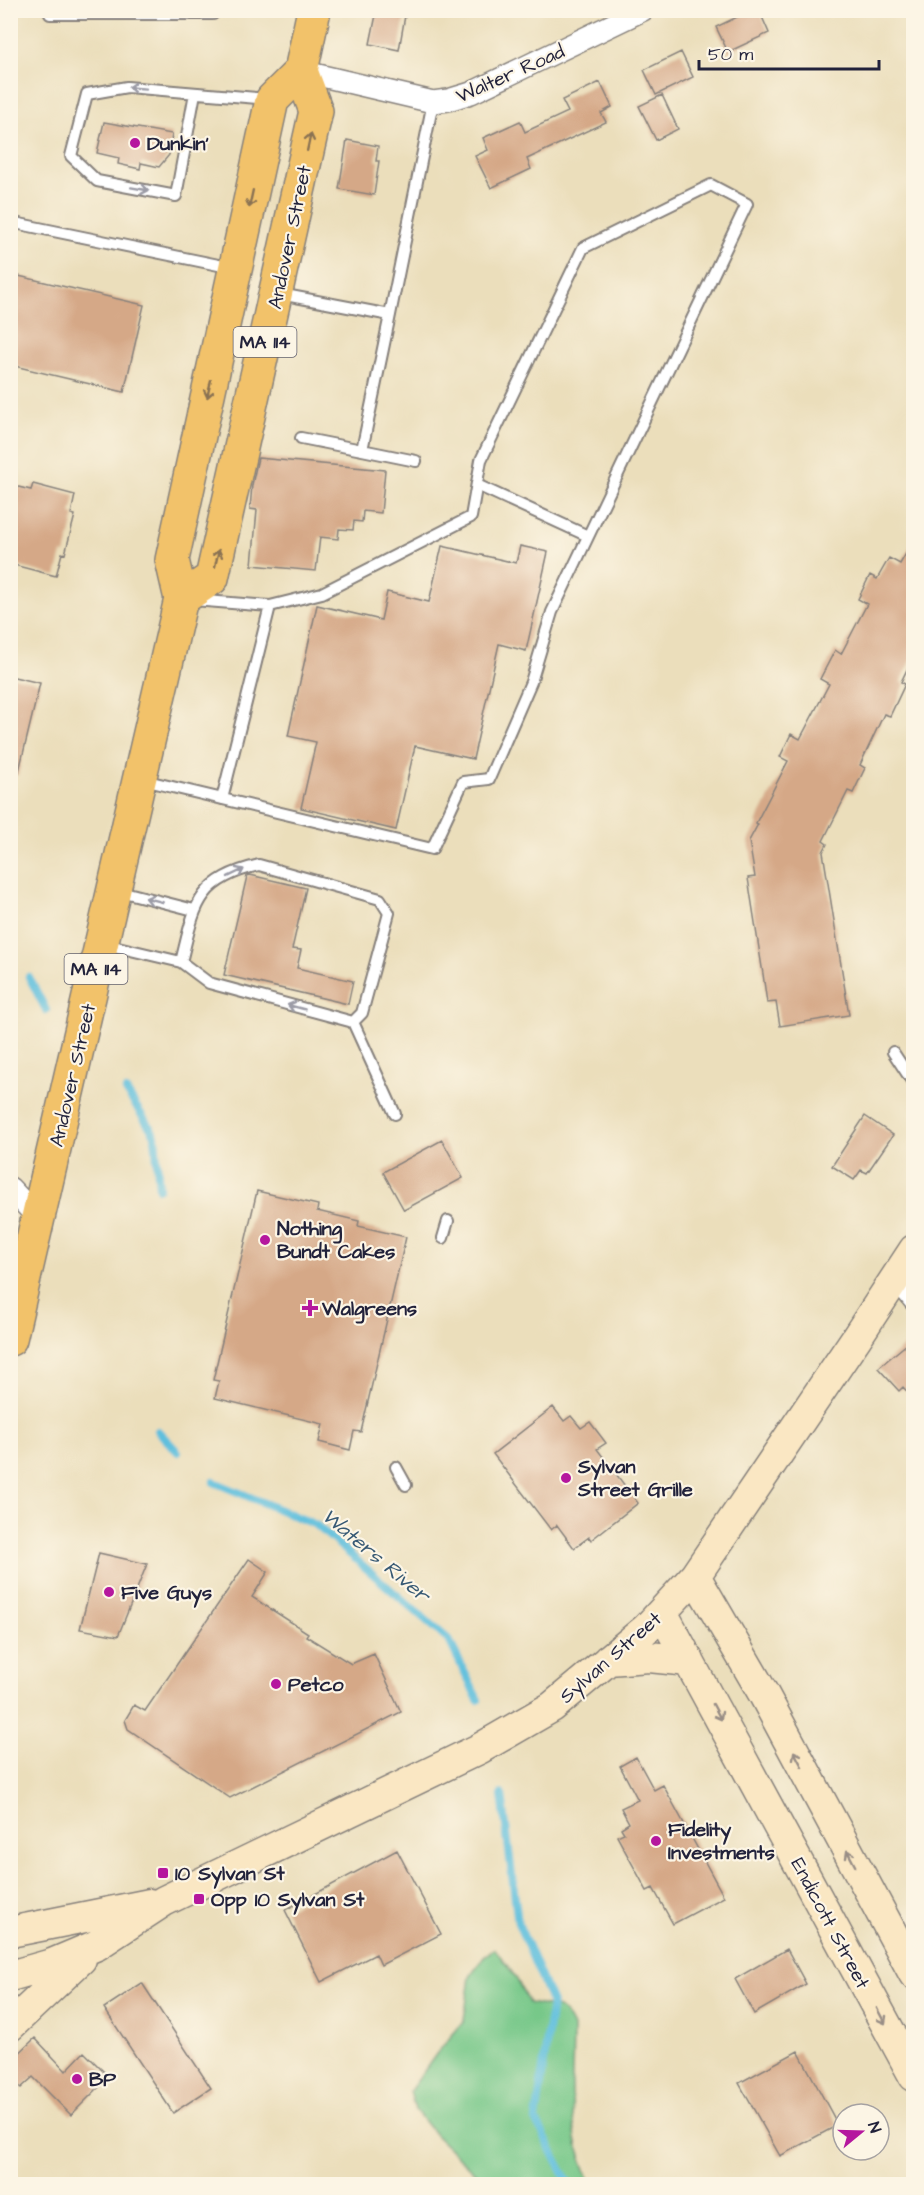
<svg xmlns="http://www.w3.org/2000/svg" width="924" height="2195" font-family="'Architects Daughter',sans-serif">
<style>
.green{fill:#77c889;stroke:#4c7562;stroke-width:1.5}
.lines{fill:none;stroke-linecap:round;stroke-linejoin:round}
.stream{stroke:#5ebfdd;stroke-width:8}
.building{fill:#d5a887}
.service-casing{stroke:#86807b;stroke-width:14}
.minor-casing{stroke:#86807b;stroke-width:24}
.secondary-casing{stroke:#86807b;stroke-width:33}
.trunk-casing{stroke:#86807b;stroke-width:36}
.service{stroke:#fff;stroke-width:10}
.minor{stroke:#fff;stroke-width:21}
.secondary{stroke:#fae7c3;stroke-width:30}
.trunk{stroke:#f2c26a;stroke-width:33}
.oneway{stroke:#9c9ca7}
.oneway2{stroke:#8a7252}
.oneway3{stroke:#998e86}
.poi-dot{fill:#b5179e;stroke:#fcf5e5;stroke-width:2}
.labels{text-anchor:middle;stroke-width:4.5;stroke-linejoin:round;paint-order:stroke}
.shield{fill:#fcf5e5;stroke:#63616e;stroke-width:1.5}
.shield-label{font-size:18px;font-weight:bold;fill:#22223b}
.street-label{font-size:20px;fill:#22223b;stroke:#fcf5e5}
.poi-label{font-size:20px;font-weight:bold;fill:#22223b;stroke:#fcf5e5;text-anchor:start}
.water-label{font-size:21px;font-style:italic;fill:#375974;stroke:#fcf5e5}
</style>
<rect width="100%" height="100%" fill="#fcf5e5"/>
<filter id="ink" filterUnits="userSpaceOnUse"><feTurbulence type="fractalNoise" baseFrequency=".0167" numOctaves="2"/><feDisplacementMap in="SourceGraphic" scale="12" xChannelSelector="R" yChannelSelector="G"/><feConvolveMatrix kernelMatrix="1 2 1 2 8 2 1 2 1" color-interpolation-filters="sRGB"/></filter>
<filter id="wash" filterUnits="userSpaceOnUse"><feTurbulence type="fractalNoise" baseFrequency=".008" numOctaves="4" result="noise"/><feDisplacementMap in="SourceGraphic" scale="24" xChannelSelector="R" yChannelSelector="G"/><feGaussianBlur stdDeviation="1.35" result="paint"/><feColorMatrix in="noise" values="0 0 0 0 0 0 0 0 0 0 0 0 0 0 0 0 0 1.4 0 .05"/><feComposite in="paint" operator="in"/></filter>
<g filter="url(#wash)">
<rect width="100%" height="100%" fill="#ebdebb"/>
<path class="green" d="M495 1949 516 1978 529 2003C554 2010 560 1999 573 2027 573 2080 565 2136 592 2184H486L435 2135 415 2110 410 2091 437 2053 464 2021 470 1977 484 1956Z"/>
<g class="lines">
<path class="stream" d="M29 977 46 1010
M126 1091 155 1135 159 1188
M158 1431 178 1452
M214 1482 316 1525 449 1640 478 1700
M502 1794 518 1923 552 2003 536 2120 569 2184"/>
</g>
<g id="blocks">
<path class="building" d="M377 10H406L399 50 370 44Z
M752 10H759L769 33 728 52 716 27Z
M681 52 693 77 656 95 644 70Z
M600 82 612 107 601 113 606 122 527 159 531 169 491 188 475 156 488 150 483 138 520 121 525 132 568 112 562 100Z
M662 95 678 129 656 140 639 106Z
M104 122 172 134 169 155 159 167 141 163 140 169 118 164 119 158 97 153Z
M347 140 378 146 376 161H379L374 195 339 189Z
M10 274 144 305 124 392 10 365Z
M258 458 385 470 381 513 363 511 362 522 354 521 353 530 339 529 338 539 320 537 316 571 252 565 257 510 250 509 252 485Z
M33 484 75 495 71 514 75 515 65 554 62 553 56 576 10 564V485L31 490Z
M914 540V655L901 682 905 684 890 716 884 714 860 765 865 768 853 793 848 791 823 841 827 844 823 852 849 1015 780 1026 776 1002 767 1003 763 974 748 878 755 877 749 841 758 824 756 823 788 761 780 757 791 734 800 739 829 684 820 679 835 650 841 654 867 604 858 599 870 575 877 579 889 558 900 564Z
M442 546 516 563 520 546 548 552 526 651 499 644 473 759 415 746 396 830 301 808 316 742 288 736 317 605 381 620 387 592 429 602Z
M10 676 40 683 18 775H10Z
M250 875 306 888 292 949 301 950 297 968 353 981 348 1004 224 975 247 876Z
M865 1116 893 1135 867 1173 861 1170 854 1180 832 1166Z
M442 1140 463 1178 404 1210 383 1172Z
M257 1191 318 1205 317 1211 359 1221 358 1226 406 1237 361 1432 354 1431 350 1450 319 1442 323 1424 215 1398 219 1381 213 1380Z
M914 1338V1399L903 1387 899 1391 878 1368Z
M553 1407 564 1421 571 1416 581 1428 590 1422 606 1443 597 1449 638 1503 591 1540 589 1537 574 1548 557 1525 551 1530 493 1454Z
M99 1553 147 1564 118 1636 80 1629Z
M249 1559 268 1572 252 1597 308 1633 306 1636 351 1664 374 1654 401 1712 230 1798 128 1729 125 1720 134 1705 145 1711Z
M636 1757 654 1790 663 1785 724 1897 673 1924 653 1888 647 1891 617 1836 624 1833 621 1828 629 1823 621 1808 638 1800 620 1766Z
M397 1850 441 1934 381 1965 376 1954 321 1982 285 1910Z
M787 1949 806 1984 754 2014 735 1979Z
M142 1983 211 2088 173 2113 104 2008Z
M35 2038 66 2071 84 2052 109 2077 71 2115 33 2077 21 2088 10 2077V2062Z
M798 2051 838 2125 780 2156 739 2083Z"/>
</g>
</g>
<g filter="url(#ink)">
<use href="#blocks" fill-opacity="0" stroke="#86807b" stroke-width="1.5"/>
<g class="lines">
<g class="service-casing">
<path id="service" d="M50 10V14H213V10
M195 93 176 196 97 181 71 156 87 94 127 87 268 99
M10 222 233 268
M280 294 390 315 433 102
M390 315 362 450 416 461
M301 438 362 450
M477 485 588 536
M143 780 432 849 463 782 489 779 531 682 552 612 747 204 711 185 583 248 481 460 471 517 322 593 270 606 193 600
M222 799 270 606
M116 890 194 910
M105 944 181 962 209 983 353 1022 395 1114
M181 962C195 906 196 880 259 865L380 899 389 913 362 1013 353 1022
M893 1052 914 1084
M443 1238 448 1221
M396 1467 406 1485"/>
</g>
<g class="minor-casing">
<path id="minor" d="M301 71 433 102 448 100 471 93 643 10
M10 1188 39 1219
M896 1277 914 1300"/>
</g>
<g class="secondary-casing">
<path id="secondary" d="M695 1576 763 1693 914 1974
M662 1612 914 2076
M608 1660 649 1657 689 1661
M10 1932 150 1904
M10 1976 52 1964 97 1945 164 1901 479 1749 552 1707 647 1628 695 1576 857 1337 914 1250
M10 2026 81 1959"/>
</g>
<g class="trunk-casing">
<path id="trunk" d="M181 599 212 578 316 111 301 71
M10 1339 181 599 172 560 272 100 301 71 314 10"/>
</g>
<use href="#service" class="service"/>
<use href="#minor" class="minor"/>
<use href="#secondary" class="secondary"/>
<use href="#trunk" class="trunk"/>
</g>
<defs><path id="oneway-shaft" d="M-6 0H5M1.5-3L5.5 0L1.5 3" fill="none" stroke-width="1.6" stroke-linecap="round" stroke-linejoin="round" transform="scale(1.5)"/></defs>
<g class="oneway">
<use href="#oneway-shaft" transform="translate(137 88) rotate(-176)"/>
<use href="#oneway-shaft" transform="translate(140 189) rotate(10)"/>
<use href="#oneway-shaft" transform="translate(236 873) rotate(-26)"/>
<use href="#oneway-shaft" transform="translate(154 900) rotate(-166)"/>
<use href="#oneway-shaft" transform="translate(296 1007) rotate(-165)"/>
</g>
<g class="oneway2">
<use href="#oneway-shaft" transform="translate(309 142) rotate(-78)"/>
<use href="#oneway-shaft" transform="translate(251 199) rotate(102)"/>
<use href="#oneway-shaft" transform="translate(209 389) rotate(102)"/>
<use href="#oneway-shaft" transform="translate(217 558) rotate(-77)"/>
</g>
<g class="oneway3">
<use href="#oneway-shaft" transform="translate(717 1712) rotate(62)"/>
<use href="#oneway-shaft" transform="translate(798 1759) rotate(-118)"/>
<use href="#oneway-shaft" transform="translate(851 1858) rotate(-118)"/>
<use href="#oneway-shaft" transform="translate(881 2016) rotate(62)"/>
</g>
</g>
<g class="poi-dot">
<circle cx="135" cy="143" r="6"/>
<circle cx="265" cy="1240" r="6"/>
<path d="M307 1299h6v6h6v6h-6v6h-6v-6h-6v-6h6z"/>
<circle cx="566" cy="1478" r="6"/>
<circle cx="109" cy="1592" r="6"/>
<circle cx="276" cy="1684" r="6"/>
<circle cx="656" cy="1841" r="6"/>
<rect x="157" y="1867" width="12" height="12" rx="3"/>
<rect x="193" y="1893" width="12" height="12" rx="3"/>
<circle cx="77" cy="2079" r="6"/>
</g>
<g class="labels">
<g class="shield">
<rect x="233.5" y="327" width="63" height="30" rx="4.5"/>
<rect x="64.5" y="954" width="63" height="30" rx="4.5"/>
</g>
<g class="shield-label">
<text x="265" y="348">MA 114</text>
<text x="96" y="975">MA 114</text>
</g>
<g class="street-label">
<text transform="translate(510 73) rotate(-24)" y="7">Walter Road</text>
<text transform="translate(289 237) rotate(-78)" y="7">Andover Street</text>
<text transform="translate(72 1075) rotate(-77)" y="7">Andover Street</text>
<text transform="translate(610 1657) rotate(-41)" y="7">Sylvan Street</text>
<text transform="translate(831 1923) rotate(62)" y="7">Endicott Street</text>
</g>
<g class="poi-label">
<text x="147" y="150">Dunkin'</text>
<text x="277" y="1235">Nothing<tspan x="277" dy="23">Bundt Cakes</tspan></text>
<text x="322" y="1315">Walgreens</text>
<text x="578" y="1473">Sylvan<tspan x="578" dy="23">Street Grille</tspan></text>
<text x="121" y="1599">Five Guys</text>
<text x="288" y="1691">Petco</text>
<text x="668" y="1836">Fidelity<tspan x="668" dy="23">Investments</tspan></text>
<text x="175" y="1880">10 Sylvan St</text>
<text x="211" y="1906">Opp 10 Sylvan St</text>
<text x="89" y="2086">BP</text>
</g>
<g class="water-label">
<text transform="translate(376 1555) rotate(40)" y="7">Waters River</text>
</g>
</g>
<rect width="924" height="2195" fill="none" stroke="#fcf5e5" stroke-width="36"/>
<g transform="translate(861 2132) rotate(71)"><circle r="28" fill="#fcf5e5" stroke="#a5a1a1" stroke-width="1.5"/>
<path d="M0-4.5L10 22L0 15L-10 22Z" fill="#b5179e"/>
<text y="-9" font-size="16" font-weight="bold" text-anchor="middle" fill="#22223b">N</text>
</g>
<path d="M699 60v9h180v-9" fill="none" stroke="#22223b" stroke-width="3"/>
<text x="708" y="60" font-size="18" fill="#22223b" stroke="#fcf5e5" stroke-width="4.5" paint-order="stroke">50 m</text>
</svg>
